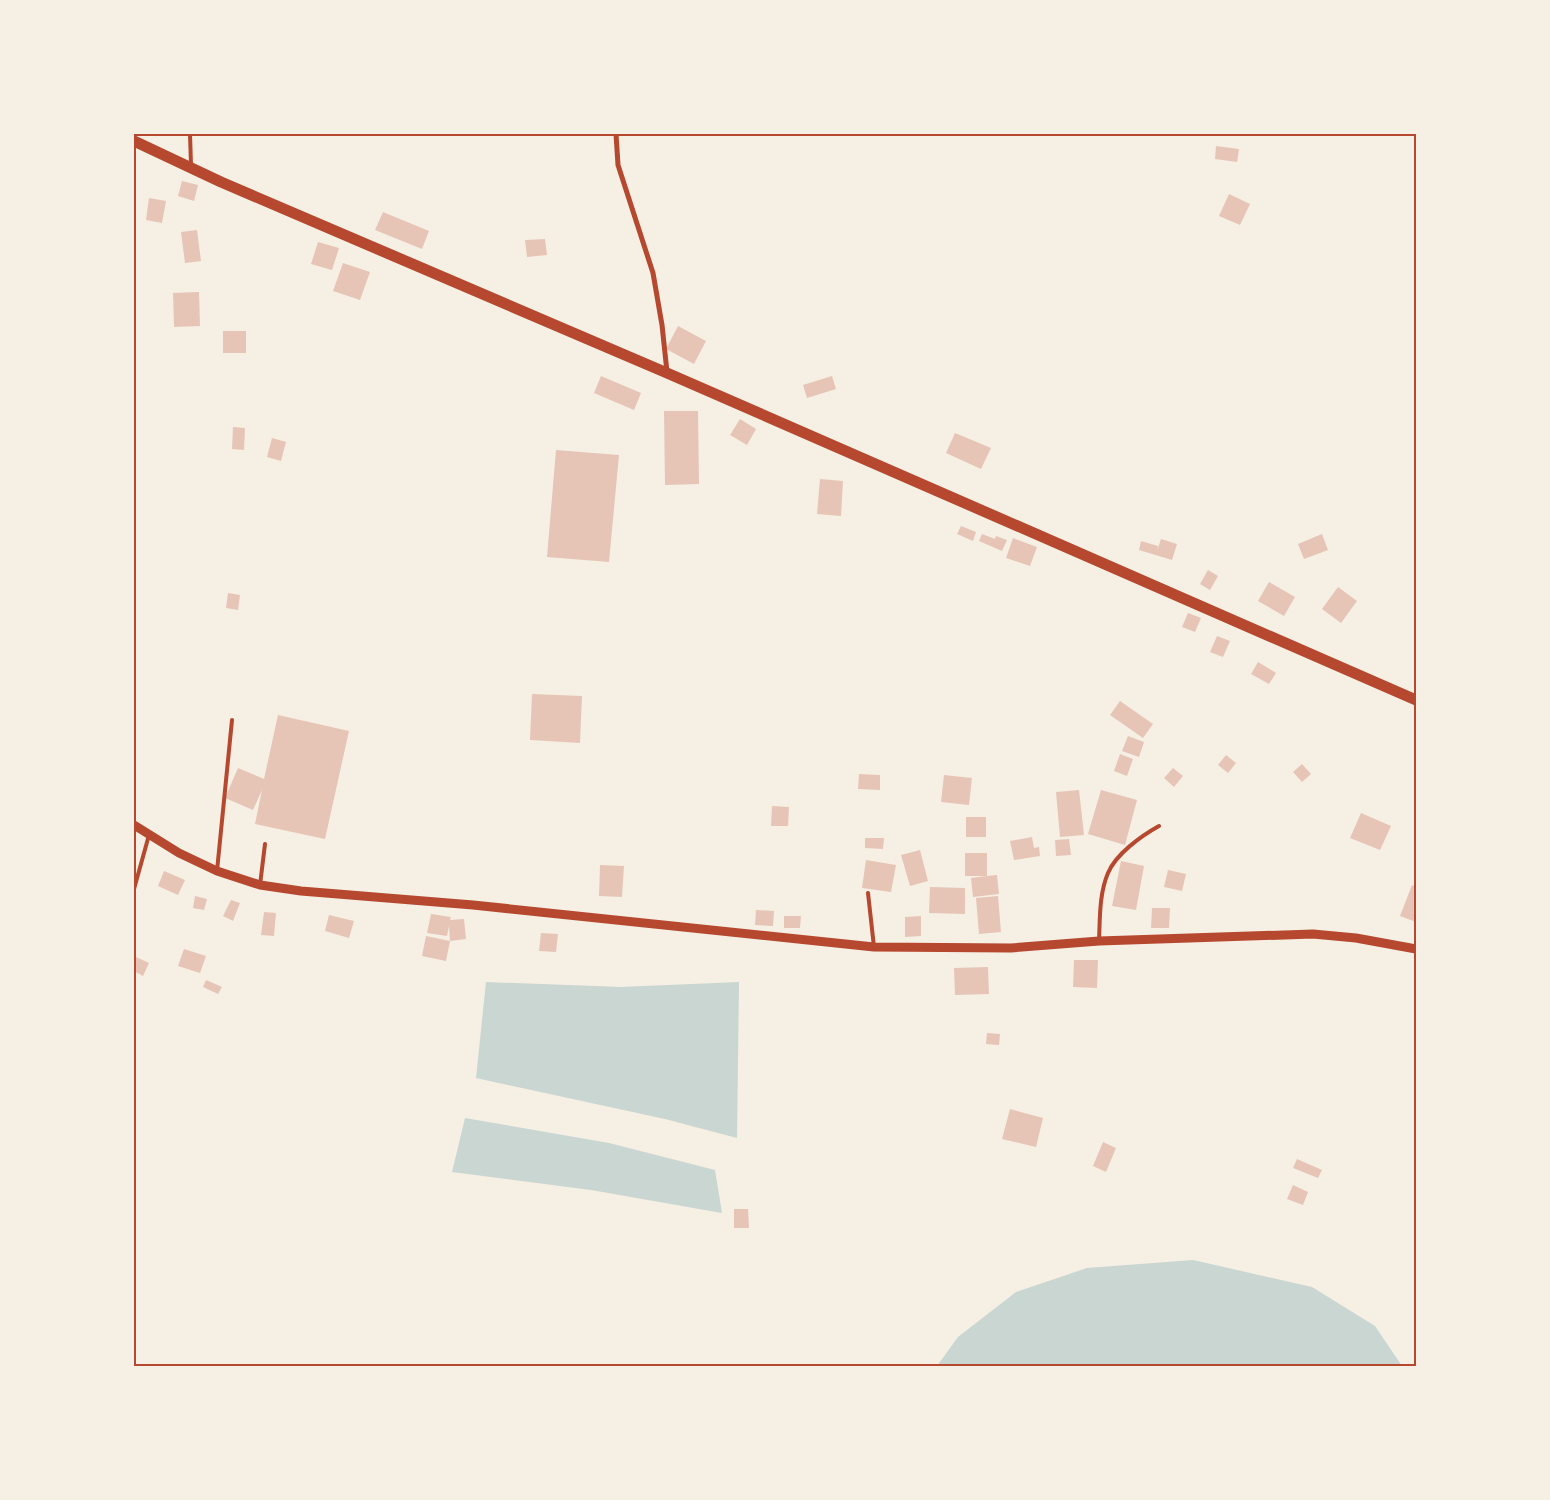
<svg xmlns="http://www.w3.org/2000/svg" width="1550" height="1500" font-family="'Open Sans',sans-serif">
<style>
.water{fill:#c9d6d2}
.building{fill:#e6c5b7}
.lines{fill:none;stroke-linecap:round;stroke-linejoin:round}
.service{stroke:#b5482f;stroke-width:4}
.minor{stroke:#b5482f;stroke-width:5}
.tertiary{stroke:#b5482f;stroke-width:9}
.trunk{stroke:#b5482f;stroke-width:11}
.neatline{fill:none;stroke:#b5482f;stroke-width:2}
</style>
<rect width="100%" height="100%" fill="#f6efe4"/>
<path class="water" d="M486 982 621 987 739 982 737 1138 665 1119 476 1078Z
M465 1118 609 1143 715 1170 722 1213 591 1190 452 1172Z
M1193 1260 1312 1287 1375 1326 1402 1366H937L958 1337 1016 1292 1087 1268Z"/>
<path class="building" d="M1216 146 1239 149 1237 162 1215 159Z
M182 181 198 185 194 201 178 196Z
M1229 194 1250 204 1240 225 1219 216Z
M149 198 166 201 162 223 146 220Z
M383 212 429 231 422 249 375 230Z
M197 230 201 261 185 263 181 232Z
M545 239 547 255 527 257 525 240Z
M318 242 339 248 332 270 311 264Z
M343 263 370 272 360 300 333 291Z
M199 292 200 326 174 327 173 293Z
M678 326 706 341 694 364 666 349Z
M223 331H246V353H223Z
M601 376 641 393 634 410 594 393Z
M832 376 836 389 807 398 803 385Z
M664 411H698L699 484 665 485Z
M740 419 756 429 747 445 730 435Z
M233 427 245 428 244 450 232 449Z
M955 433 991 448 981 469 946 453Z
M272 438 286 442 281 461 267 457Z
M556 450 619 455 609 562 547 557Z
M820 479 843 481 841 516 817 514Z
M961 526 976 532 973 541 957 534Z
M982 534 995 539 996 536 1007 540 1002 551 979 541Z
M1322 534 1328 550 1304 559 1298 544Z
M1013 538 1037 547 1030 566 1006 558Z
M1161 539 1177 544 1172 560 1139 550 1141 541 1158 546 1157 551Z
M1208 570 1218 576 1210 590 1200 584Z
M1269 582 1295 597 1284 616 1258 601Z
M1338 587 1357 601 1341 623 1322 609Z
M228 593 240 595 238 610 226 608Z
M1188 613 1201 618 1195 632 1182 627Z
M1217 636 1230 641 1223 657 1210 652Z
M1258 662 1276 673 1269 684 1251 674Z
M532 694 582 696 580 743 530 740Z
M1120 701 1153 724 1143 738 1110 715Z
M278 715 349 731 325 839 255 824 262 790 253 810 225 798 238 768 264 779Z
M1128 736 1144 742 1139 757 1122 751Z
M1120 754 1133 759 1127 776 1114 771Z
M1226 755 1236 763 1228 773 1218 765Z
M1302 764 1311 774 1302 782 1293 772Z
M1173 768 1183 776 1174 787 1164 778Z
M859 774 880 775V790L858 789Z
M944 775 972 778 969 805 941 802Z
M1079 790 1084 835 1060 837 1056 792Z
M1101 790 1137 800 1125 845 1088 834Z
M772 806 789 807 788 826H771Z
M1361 813 1391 826 1380 850 1350 838Z
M966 817H986V837H966Z
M1032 837 1034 848 1039 847 1040 856 1014 860 1010 841Z
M865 838H884L883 849 865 848Z
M1069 839 1071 855 1056 856 1055 840Z
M920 850 928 881 910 886 901 855Z
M965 853H987V876L997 875 999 894 973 897 971 878 987 876H965Z
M866 860 896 865 891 892 862 888Z
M1121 861 1144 866 1136 910 1112 906Z
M600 865 624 866 622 897 599 896Z
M1168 870 1186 874 1182 891 1164 887Z
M164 871 185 880 178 895 158 886Z
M1412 885 1416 887V922L1400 916Z
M930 887 965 888V914L929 913Z
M195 896 207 899 204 910 193 908Z
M998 896 1001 932 979 934 976 898Z
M231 900 240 903 233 921 223 916Z
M1152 908H1170L1169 928H1151Z
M756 910 774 911 773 926 755 925Z
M264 912 276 913 274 936 261 935Z
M431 914 451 917 450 920 464 919 466 939 450 941 449 926 447 936 427 933Z
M329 915 354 921 349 938 325 931Z
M784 916H801L800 928H784Z
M921 916V936L905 937V917Z
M541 933 558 934 556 952 539 951Z
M426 936 450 941 446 961 422 956Z
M184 949 206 956 200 973 178 966Z
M136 957 149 963 143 976 134 971V961Z
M1074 960H1098L1097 988 1073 987Z
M988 967 989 994 955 995 954 968Z
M206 980 222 987 218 994 203 987Z
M987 1033 1000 1034 999 1045 986 1044Z
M1010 1109 1043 1118 1036 1147 1002 1139Z
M1103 1142 1116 1148 1106 1172 1093 1166Z
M1297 1159 1322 1170 1318 1178 1293 1168Z
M1293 1185 1308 1192 1303 1205 1287 1199Z
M734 1209H748L749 1228H734Z"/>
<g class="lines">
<path class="service" d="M190 134 191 165
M217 871 232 720
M260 885 265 844
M134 889 149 835
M868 893 874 947
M1099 941C1100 919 1099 894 1108 873 1116 854 1141 836 1159 826"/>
<path class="minor" d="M616 134 618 165 653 273 662 325 667 372"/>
<path class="tertiary" d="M134 825 179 853 217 871 260 885 301 891 473 905 874 947 1011 948 1099 941 1313 934 1356 938 1416 949"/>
<path class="trunk" d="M134 141 221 182 667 373 1416 700"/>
</g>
<rect width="1550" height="1500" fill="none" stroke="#f6efe4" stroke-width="270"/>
<rect x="135" y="135" width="1280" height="1230" class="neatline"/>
</svg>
